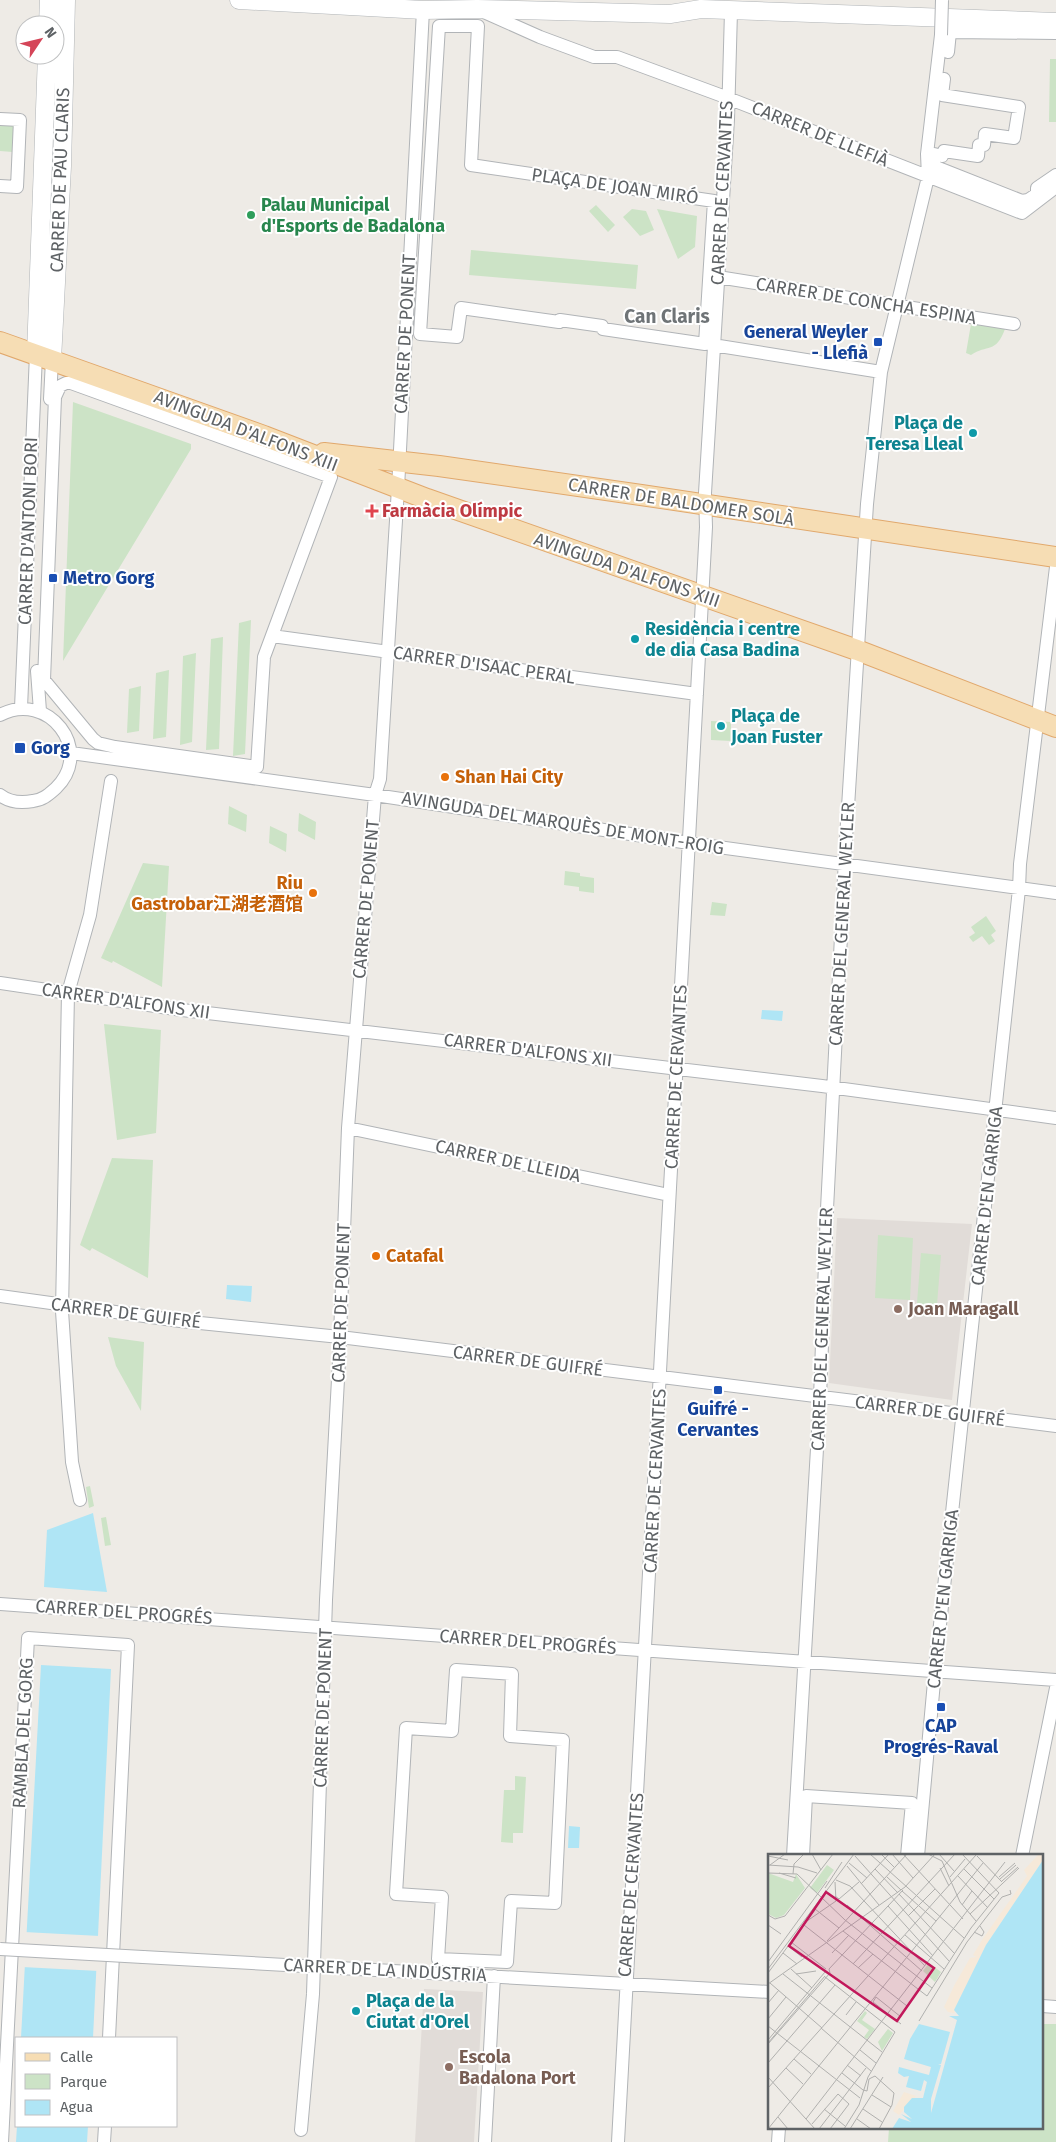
<svg xmlns="http://www.w3.org/2000/svg" width="1056" height="2142" font-family="'Fira Sans','Noto Sans SC',sans-serif">
<style>
.education{fill:#e1dcd8}
.green{fill:#cce3c6}
.water{fill:#afe5f5}
.pier{fill:#eeebe6}
.lines{fill:none;stroke-linecap:round;stroke-linejoin:round}
.street-casing{stroke:#b1b4b7;stroke-width:14}
.secondary-casing{stroke:#b0b4b7;stroke-width:19}
.primary-casing{stroke:#e1a86c;stroke-width:22}
.street{stroke:#fff;stroke-width:12}
.secondary{stroke:#fff;stroke-width:18}
.primary{stroke:#f6ddb4;stroke-width:20}
.street-bridge-casing{stroke:#b1b4b7;stroke-width:14;stroke-linecap:butt}
.street-bridge{stroke:#fff;stroke-width:12}
.leisure-dot{fill:#2e9e5b;stroke:#fff;stroke-width:2}
.transit-dot{fill:#1a4fb4;stroke:#fff;stroke-width:2}
.culture-dot{fill:#0f9aa8;stroke:#fff;stroke-width:2}
.health-dot{fill:#e0444e;stroke:#fff;stroke-width:2}
.food-dot{fill:#e8710a;stroke:#fff;stroke-width:2}
.education-dot{fill:#8d6e63;stroke:#fff;stroke-width:2}
.labels{text-anchor:middle;stroke-width:4;stroke-linejoin:round;paint-order:stroke}
.street-label{font-size:18px;fill:#5e6265;stroke:#fff}
.leisure-label{font-size:18px;font-weight:bold;fill:#27864d;stroke:#fff;text-anchor:start}
.transit-label{font-size:18px;font-weight:bold;fill:#164399;stroke:#fff;text-anchor:start}
.culture-label{font-size:18px;font-weight:bold;fill:#0d838f;stroke:#fff;text-anchor:start}
.health-label{font-size:18px;font-weight:bold;fill:#be3a42;stroke:#fff;text-anchor:start}
.food-label{font-size:18px;font-weight:bold;fill:#c56008;stroke:#fff;text-anchor:start}
.education-label{font-size:18px;font-weight:bold;fill:#785e54;stroke:#fff;text-anchor:start}
.neighbourhood-label{font-size:19px;font-weight:bold;fill:#6f7477;stroke:#fff}
.inset-road{fill:none;stroke:#b0b0ae;stroke-width:1}
.view{fill:#c2185b;fill-opacity:0.15;stroke:#c2185b;stroke-width:2.5}
.inset-edge{fill:none;stroke:#5e6265;stroke-width:2.5}
</style>
<rect width="100%" height="100%" fill="#eeebe6"/>
<path class="education" d="M837 1218 972 1224 952 1400 829 1383Z
M424 1989 483 1992 474 2142H415Z"/>
<path class="green" d="M1050 59H1056V122H1049Z
M0 125 14 126 13 152 0 151Z
M596 205 615 225 608 232 589 211Z
M632 209 646 211 654 230 640 236 623 217Z
M657 209 697 216 695 247 678 259Z
M471 250 638 265 636 289 469 275Z
M971 324 1005 329C996 354 987 344 971 355L966 353Z
M73 402 191 444V449L63 661Z
M251 620 245 754 233 756 239 623Z
M223 637 219 749 206 750 211 639Z
M196 653 192 742 180 745 183 656Z
M169 670 166 737 153 739 156 673Z
M141 686 139 731 127 733 129 689Z
M711 721 731 722V741L711 740Z
M229 806 247 815 246 832 228 824Z
M299 813 316 822 315 840 298 831Z
M270 826 287 834 286 852 269 843Z
M143 863 169 866 162 987 113 961 112 963 101 958Z
M565 871 580 873V876L594 878V893L579 891V887L564 885Z
M712 902 727 904 725 916 710 915Z
M986 916 996 931 991 935 995 941 989 945 982 936 973 942 969 937 975 933 971 927Z
M104 1024 161 1030 156 1133 117 1140Z
M112 1158 153 1160 148 1278 92 1248 90 1251 80 1245Z
M878 1235 913 1238 910 1300 875 1298Z
M921 1253 941 1255 936 1317 916 1315Z
M108 1337 144 1342 141 1411 116 1366Z
M90 1486 94 1506 89 1508 86 1487Z
M106 1517 111 1545 105 1546 101 1518Z
M515 1776 526 1777 523 1833H513V1843L501 1842 504 1790H515Z
M1042 2024H1056V2142H888L889 2128H1042Z"/>
<path class="water" d="M762 1010 783 1011 782 1021 761 1019Z
M227 1285 252 1286 251 1302 226 1299Z
M93 1513 107 1592 44 1587 47 1530Z
M41 1665 111 1669 93 2038H21Z
M569 1826 580 1827 579 1848H568Z
M17 2126H88L87 2142H16Z"/>
<path class="pier" d="M24 1932 100 1936 99 1971 22 1967Z"/>
<g class="lines">
<g class="street-casing">
<path id="street" d="M484 12 540 37 594 57H617L720 95 1022 213 1056 187
M439 26H478L471 165 714 201 705 344 603 329 602 326 560 320 559 322 461 308 457 337 420 334Z
M948 52 950 32 1056 33
M944 79 942 95 1019 107 1014 138 985 134 984 145H979L978 156 944 151 942 156 934 154 933 161 936 167 1022 201 1028 200 1037 194V188L1056 175
M0 119 20 120 17 187 0 186
M718 277 1014 324
M713 345 881 372
M66 383H71L331 477 264 657 257 767 115 747 98 743 93 739 44 680 55 397 60 386Z
M50 399 52 360
M272 636 697 694
M37 671 40 711
M21 708 36 354
M0 715C48 690 95 750 56 788 49 794 43 800 33 801 22 803 9 802 0 795
M71 753 375 795 689 843 1056 893
M0 983 182 1010 822 1086 1056 1118
M348 1128 669 1195
M0 1296 180 1321 340 1337 1056 1426
M80 1500 72 1462 62 1311 68 993 90 915 111 781
M0 1604 1056 1680
M456 1670 512 1674 510 1736 563 1740 555 1903 511 1901 507 1962 438 1959 442 1897 396 1894 406 1728 452 1731Z
M793 1856 820 1398 827 1209 846 839 867 504 881 372 928 177 927 154 941 35
M803 1856 806 1796 912 1803 907 1856
M918 1856 935 1671 1019 889 1020 864 1056 567
M1022 1856 1056 1688
M143 1957 770 1992
M1042 2006 1056 2007
M301 2130 313 1994 326 1600 339 1361 348 1128 375 795 380 779 398 488 423 10
M2 2142 28 1638 128 1645 109 2038
M104 2142 105 2126
M485 2142 494 1976
M618 2142 706 527 705 493 728 119 731 11
M778 2142 779 2128"/>
</g>
<g class="secondary-casing">
<path id="secondary" d="M239 0 423 10 477 9 670 14 701 9 1056 22
M48 25 49 0
M36 354 47 55
M52 360 62 166 66 0"/>
</g>
<g class="primary-casing">
<path id="primary" d="M0 342 264 436 427 499 857 650 1056 727
M324 453 439 466 641 495 1056 557"/>
</g>
<use href="#street" class="street"/>
<use href="#secondary" class="secondary"/>
<use href="#primary" class="primary"/>
<g class="street-bridge-casing">
<path id="street-bridge" d="M941 35 942 0
M0 1949 143 1957"/>
</g>
<use href="#street-bridge" class="street-bridge"/>
</g>
<circle class="leisure-dot" cx="251" cy="215" r="5"/>
<g class="transit-dot">
<rect x="873" y="337" width="10" height="10" rx="2.5"/>
<rect x="48" y="573" width="10" height="10" rx="2.5"/>
<rect x="14" y="742" width="12" height="12" rx="2.5"/>
<rect x="713" y="1385" width="10" height="10" rx="2.5"/>
<rect x="936" y="1702" width="10" height="10" rx="2.5"/>
</g>
<g class="culture-dot">
<circle cx="973" cy="433" r="5"/>
<circle cx="635" cy="639" r="5"/>
<circle cx="721" cy="726" r="5"/>
<circle cx="356" cy="2011" r="5"/>
</g>
<path class="health-dot" d="M369.5 503.5h5v5h5v5h-5v5h-5v-5h-5v-5h5z"/>
<g class="food-dot">
<circle cx="445" cy="777" r="5"/>
<circle cx="313" cy="893" r="5"/>
<circle cx="376" cy="1256" r="5"/>
</g>
<g class="education-dot">
<circle cx="898" cy="1309" r="5"/>
<circle cx="449" cy="2067" r="5"/>
</g>
<g class="labels">
<g class="street-label">
<text transform="translate(820 134) rotate(22)" y="6">CARRER DE LLEFIÀ</text>
<text transform="translate(60 180) rotate(-88)" y="6">CARRER DE PAU CLARIS</text>
<text transform="translate(615 186) rotate(8)" y="6">PLAÇA DE JOAN MIRÓ</text>
<text transform="translate(722 193) rotate(-87)" y="6">CARRER DE CERVANTES</text>
<text transform="translate(866 301) rotate(9)" y="6">CARRER DE CONCHA ESPINA</text>
<text transform="translate(405 334) rotate(-87)" y="6">CARRER DE PONENT</text>
<text transform="translate(246 431) rotate(21)" y="6">AVINGUDA D'ALFONS XIII</text>
<text transform="translate(681 502) rotate(9)" y="6">CARRER DE BALDOMER SOLÀ</text>
<text transform="translate(28 531) rotate(-88)" y="6">CARRER D'ANTONI BORI</text>
<text transform="translate(627 570) rotate(19)" y="6">AVINGUDA D'ALFONS XIII</text>
<text transform="translate(484 665) rotate(8)" y="6">CARRER D'ISAAC PERAL</text>
<text transform="translate(563 823) rotate(9)" y="6">AVINGUDA DEL MARQUÈS DE MONT-ROIG</text>
<text transform="translate(366 899) rotate(-85)" y="6">CARRER DE PONENT</text>
<text transform="translate(842 924) rotate(-87)" y="6">CARRER DEL GENERAL WEYLER</text>
<text transform="translate(126 1001) rotate(8)" y="6">CARRER D'ALFONS XII</text>
<text transform="translate(528 1050) rotate(7)" y="6">CARRER D'ALFONS XII</text>
<text transform="translate(676 1077) rotate(-87)" y="6">CARRER DE CERVANTES</text>
<text transform="translate(508 1161) rotate(12)" y="6">CARRER DE LLEIDA</text>
<text transform="translate(987 1196) rotate(-84)" y="6">CARRER D'EN GARRIGA</text>
<text transform="translate(341 1303) rotate(-88)" y="6">CARRER DE PONENT</text>
<text transform="translate(126 1313) rotate(7)" y="6">CARRER DE GUIFRÉ</text>
<text transform="translate(822 1329) rotate(-88)" y="6">CARRER DEL GENERAL WEYLER</text>
<text transform="translate(528 1361) rotate(7)" y="6">CARRER DE GUIFRÉ</text>
<text transform="translate(930 1411) rotate(7)" y="6">CARRER DE GUIFRÉ</text>
<text transform="translate(655 1481) rotate(-87)" y="6">CARRER DE CERVANTES</text>
<text transform="translate(943 1599) rotate(-84)" y="6">CARRER D'EN GARRIGA</text>
<text transform="translate(124 1612) rotate(4)" y="6">CARRER DEL PROGRÉS</text>
<text transform="translate(528 1642) rotate(4)" y="6">CARRER DEL PROGRÉS</text>
<text transform="translate(323 1708) rotate(-88)" y="6">CARRER DE PONENT</text>
<text transform="translate(23 1733) rotate(-87)" y="6">RAMBLA DEL GORG</text>
<text transform="translate(631 1885) rotate(-86)" y="6">CARRER DE CERVANTES</text>
<text transform="translate(385 1970) rotate(3)" y="6">CARRER DE LA INDÚSTRIA</text>
</g>
<g class="leisure-label">
<text x="261" y="211">Palau Municipal<tspan x="261" dy="21">d'Esports de Badalona</tspan></text>
</g>
<g class="transit-label">
<text x="868" y="338" text-anchor="end">General Weyler<tspan x="868" dy="21">- Llefià</tspan></text>
<text x="63" y="584">Metro Gorg</text>
<text x="31" y="754">Gorg</text>
<text x="718" y="1415" text-anchor="middle">Guifré -<tspan x="718" dy="21">Cervantes</tspan></text>
<text x="941" y="1732" text-anchor="middle">CAP<tspan x="941" dy="21">Progrés-Raval</tspan></text>
</g>
<g class="culture-label">
<text x="963" y="429" text-anchor="end">Plaça de<tspan x="963" dy="21">Teresa Lleal</tspan></text>
<text x="645" y="635">Residència i centre<tspan x="645" dy="21">de dia Casa Badina</tspan></text>
<text x="731" y="722">Plaça de<tspan x="731" dy="21">Joan Fuster</tspan></text>
<text x="366" y="2007">Plaça de la<tspan x="366" dy="21">Ciutat d'Orel</tspan></text>
</g>
<g class="health-label">
<text x="382" y="517">Farmàcia Olímpic</text>
</g>
<g class="food-label">
<text x="455" y="783">Shan Hai City</text>
<text x="303" y="889" text-anchor="end">Riu<tspan x="303" dy="21">Gastrobar江湖老酒馆</tspan></text>
<text x="386" y="1262">Catafal</text>
</g>
<g class="education-label">
<text x="908" y="1315">Joan Maragall</text>
<text x="459" y="2063">Escola<tspan x="459" dy="21">Badalona Port</tspan></text>
</g>
<g class="neighbourhood-label">
<text x="667" y="323">Can Claris</text>
</g>
</g>
<g transform="translate(768 1854)">
<rect width="275" height="275" fill="#eeebe6"/>
<path d="M59 11 66 16 49 39 42 34ZM0 19 25 28 28 20 37 34 16 61 8 64 0 60ZM161 109 173 118 167 128 155 117ZM97 157 99 159 94 166 107 175 99 185 96 183 101 176 89 167ZM120 175 125 179 114 197 110 188Z" fill="#cce3c6"/>
<path d="M271 0H275V6L218 91 186 159 180 158 176 153 187 130 202 104 208 103 205 101 214 86 259 22 256 16ZM136 238 148 242 131 261 125 257Z" fill="#f6e9d9"/>
<path d="M275 6V275H124L131 264 143 268 133 260 144 265 136 258V253L144 244H155L159 228 156 226 153 237 138 233 141 222 136 223 130 219 131 213 161 221 163 213 136 205 142 185 151 170 182 178 173 210H170L173 211 163 245V259L189 166 181 162H191L186 156 218 91Z" fill="#afe5f5"/>
<path class="inset-road" d="M44 0 53 16M102 0 196 84M113 0 126 13M124 0 145 24M135 0 195 65M160 0 174 7 192 48 208 67M171 0 186 17M0 2 20 6M87 2 181 107M209 2 234 28M81 9 99 24M0 11 30 13 49 19M2 11 17 0M79 12 111 51M172 14 181 32M107 15 130 39M196 15 226 45M0 19 29 20 77 66 164 134M11 19 28 24M25 20 26 10 36 0M190 22 220 54M119 23 133 36M182 23 197 5M231 23 247 9M232 25 248 11M68 26 82 32 157 112M234 27 250 13M93 30 121 0M57 34 74 8M134 37 168 67M131 40 186 99M67 42 71 45 91 28M79 51 154 117M194 51 204 37M120 52 165 102M47 55 71 74M202 60 251 14M0 61 7 65 17 62 65 0M140 62 167 35M39 67 68 47 67 28M0 71 13 80M36 71 139 152M75 77 159 142 203 74 231 39 194 0M206 78 214 82 216 78 212 72M137 81 176 115M59 87 139 0M23 88 58 115M20 92 34 103M15 99 29 110M64 99 81 81M0 108 59 27M85 110 187 0M90 114 105 100M0 115 86 0M23 115 44 134M0 119 47 56M15 120 114 198M28 120 48 117M57 123 127 178 100 223 91 251 76 275M2 129 54 174M0 130 137 33 167 0M0 149 11 136M78 161 88 148M0 165 18 143M151 167 199 88 234 43 243 40 242 36M133 170 105 148 108 143 133 163M0 172 92 244M53 174 103 217M0 186 57 118M0 189 57 122M0 190 62 119 61 115 135 36M92 196 108 209M26 205 43 220M0 209 67 131M79 211 93 222M18 214 35 230M74 219 95 236M0 223 47 275M0 234 208 1M95 236 99 237 101 225 107 222 126 239 124 251 111 275M104 241 123 253M56 255 77 272M95 255 114 268M10 263 20 275M38 265 237 8M89 265 103 275M44 270 70 240 81 250 62 275M0 275 215 9M51 275 98 214M82 275 115 223"/>
<path class="view" d="M58 38 166 114 129 167 21 92Z"/>
<rect width="275" height="275" class="inset-edge"/>
</g>
<rect x="15" y="2037" width="162" height="90" fill="#ffffff" stroke="#bfc0c1"/>
<rect x="25" y="2053" width="25" height="8" fill="#f6ddb4" stroke="#bfc0c1"/>
<text x="60" y="2062" font-size="15" fill="#5e6265">Calle</text>
<rect x="25" y="2074" width="25" height="15" fill="#cce3c6" stroke="#bfc0c1"/>
<text x="60" y="2087" font-size="15" fill="#5e6265">Parque</text>
<rect x="25" y="2100" width="25" height="15" fill="#afe5f5" stroke="#bfc0c1"/>
<text x="60" y="2112" font-size="15" fill="#5e6265">Agua</text>
<g transform="translate(40 40) rotate(55)"><circle r="24" fill="#ffffff" stroke="#bfc0c1"/>
<path d="M0-4L9 19L0 12L-9 19Z" fill="#d54558"/>
<text y="-8" font-size="14" font-weight="bold" text-anchor="middle" fill="#5e6265">N</text>
</g>
</svg>
